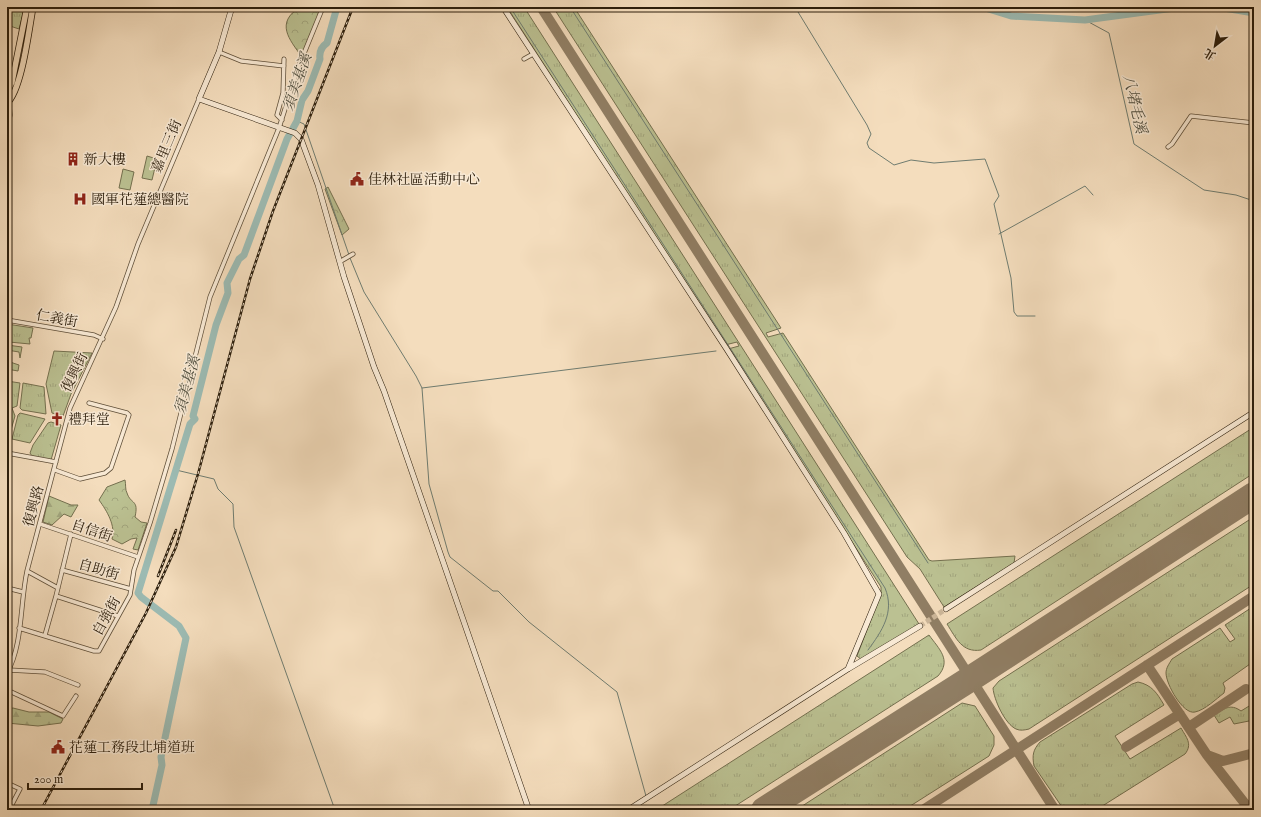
<svg xmlns="http://www.w3.org/2000/svg" width="1261" height="817" font-family="'IM FELL English','Noto Serif TC',serif">
<style>
.grass{fill:url(#grass-tufts);stroke:#74704f}
.forest{fill:url(#forest-firs);stroke:#74704f}
.park{fill:url(#park-crowns);stroke:#74704f}
.pitch{fill:#bbc192;stroke:#74704f}
.lines{fill:none;stroke-linecap:round;stroke-linejoin:round}
.stream{stroke:#6f7c70;stroke-width:1}
.river{stroke:#9cbbb3;stroke-width:7}
.taxiway{stroke:#907e64;stroke-width:10}
.runway{stroke:#907e64;stroke-width:26}
.secondary-tunnel{stroke:#ccb79a;stroke-width:5;stroke-dasharray:5 2.5;stroke-linecap:butt}
.street-casing{stroke:#5e4e38;stroke-width:5}
.secondary-casing{stroke:#2c1e0c;stroke-width:6}
.primary-casing{stroke:#2c1e0c;stroke-width:7}
.street{stroke:#f8e9d4;stroke-width:3.5}
.secondary{stroke:#f8e9d4;stroke-width:5}
.primary{stroke:#f4ddbd;stroke-width:5.5}
.rail-casing{stroke:#2c1e0c;stroke-width:2.5}
.rail{stroke:#f8e9d4;stroke-width:1;stroke-dasharray:3;stroke-linecap:butt}
.labels{text-anchor:middle;stroke-width:3;stroke-linejoin:round;paint-order:stroke}
.street-label{font-size:14px;fill:#2c1e0c;stroke:#f8e9d4}
.poi-label{font-size:14px;fill:#2c1e0c;stroke:#f8e9d4;text-anchor:start}
.water-label{font-size:15px;font-style:italic;fill:#4e4d3e;stroke:#f8e9d4}
</style>
<defs>
<pattern id="grass-tufts" width="24" height="20" patternUnits="userSpaceOnUse"><rect width="24" height="20" fill="#bbc192"/><path d="M3 7l-1-3M5 7V3M7 7l1-3M15 17l-1-3M17 17v-4M19 17l1-3" fill="none" stroke="#a1a57d"/></pattern>
<pattern id="forest-firs" width="22" height="20" patternUnits="userSpaceOnUse"><rect width="22" height="20" fill="#bbc192"/><path d="M5 1l3.5 6h-7zM16 11l3.5 6h-7z" fill="#a1a57d"/></pattern>
<pattern id="park-crowns" width="20" height="18" patternUnits="userSpaceOnUse"><rect width="20" height="18" fill="#bbc192"/><path d="M2 6a3 3 0 1 1 6 0M12 15a3 3 0 1 1 6 0" fill="none" stroke="#a1a57d"/></pattern>
</defs>
<rect width="100%" height="100%" fill="#f4ddbd"/>
<filter id="stains"><feTurbulence type="fractalNoise" baseFrequency=".005" numOctaves="4"/><feColorMatrix values="0 0 0 0 .2 0 0 0 0 .09 0 0 0 0 .02 0 0 0 .5 -.17"/></filter>
<radialGradient id="worn" r=".72"><stop offset=".6" stop-color="#630" stop-opacity="0"/><stop offset="1" stop-color="#630" stop-opacity=".3"/></radialGradient>
<path class="grass" d="M7 7H25L19 29 7 25Z
M507 7H524L919 624 862 660 857 656 881 593V587L728 349 739 346 737 342 725 345Z
M553 7H574L781 328 766 333 768 337 783 333 929 560 932 561 1015 556 1014 563 944 607 920 569 907 557Z
M7 324 33 328 31 338H29L30 344 9 342Z
M7 345 22 347 20 358 19 352 7 350Z
M54 351 92 353 71 394 63 416 52 413 46 384Z
M7 361 19 365 18 371 7 369Z
M7 381 20 383 17 406 12 408 15 416 9 437 7 436Z
M23 383 44 387 46 414 22 410 20 408Z
M20 413 45 419 30 443 12 439 18 415Z
M51 422 61 425 51 460 32 456 30 453 33 445 48 423Z
M1254 427V473L981 650C962 653 956 638 947 624Z
M1249 520 1254 527V584L1029 729C1025 730 1020 731 1016 729 1005 724 994 700 993 688L999 681Z
M1254 606V670L1250 664 1223 683 1225 688 1224 693C1216 699 1205 710 1195 712 1183 715 1166 684 1166 673 1166 668 1169 664 1172 659L1220 628 1230 642 1235 639 1225 625Z
M929 635C939 649 952 660 938 676L729 810H656Z
M1138 682C1152 685 1157 693 1164 705L1115 736 1130 759 1181 728C1186 737 1193 744 1185 754L1096 810H1064L1034 766C1032 755 1033 750 1040 742L1132 684Z
M962 703 975 706 994 736V745L989 756 904 810H796Z
M1254 703V720L1234 724 1230 717 1219 723 1214 715C1224 709 1230 703 1241 711Z"/>
<path class="forest" d="M49 496 71 505H78L71 517 64 514 52 525 43 522Z
M13 708 29 712H49L63 719 61 723 38 726 7 723V709Z"/>
<path class="park" d="M300 7H322L302 57C289 39 275 23 300 7Z
M328 187 349 229 342 235 325 189Z
M125 480C126 484 125 490 127 493 131 505 139 499 135 517L141 522 147 523 138 550 133 549 137 538 131 539 122 544 112 539C116 526 107 511 99 500L107 487Z"/>
<path class="pitch" d="M147 156 157 159 152 180 142 178Z
M123 169 134 172 130 190 119 188Z"/>
<g class="lines">
<path class="stream" d="M510 7 885 588C895 612 882 631 868 650
M570 7 928 563
M795 7 867 125 871 134 867 143 869 148 894 165 911 160 934 163 985 159 999 196 994 204 1011 278 1014 312 1017 316H1035
M1085 20 1109 33 1134 144 1204 190 1236 195 1254 201
M297 121 304 124 349 255
M999 234 1085 186 1093 195
M350 258 364 292 416 376 422 388 429 484 448 552 450 557 493 591H498L529 622 617 692 646 796
M422 388 716 351
M176 470 214 479 218 489 233 504 234 527 335 810"/>
<path class="river" d="M982 7 1011 16 1085 20 1182 7
M1218 7 1254 13
M152 810 162 765 161 757 186 638 179 626 141 597 138 593 190 424 195 419 193 416 216 325 228 293 227 283 239 259 244 255 287 139 297 121 302 100 308 91 320 59C319 52 321 47 327 43L337 7"/>
<path class="taxiway" d="M541 7 1055 810
M1147 665 1207 755 1223 761 1254 753
M1189 727 1246 689
M1126 747 1180 714
M1207 755 1250 810
M923 810 1254 596"/>
<path class="runway" d="M764 810 970 679 1254 495"/>
<path class="secondary-tunnel" d="M920 626 946 609"/>
<g class="street-casing">
<path id="street" d="M219 52 241 61 284 66
M524 59 533 54
M282 120 277 115 283 93 284 59
M7 131 10 115 8 91
M1168 147 1172 144 1191 116 1254 123
M341 261 353 254
M7 320 94 335 103 339
M7 453 56 462
M55 470 80 479 105 473 111 468 129 415 127 413 89 403
M40 524 138 557
M71 534 56 596 118 616
M62 570 131 589
M27 571 58 588
M7 588 23 592
M19 628 94 651H99L130 595 134 570 150 523 172 449 210 297 279 128 298 68 323 7
M45 635 56 596
M9 670 45 672 78 685
M7 673C23 645 20 603 27 571L70 408 116 307 138 244 199 99
M7 690 63 716 76 696
M7 783 20 789 9 810"/>
</g>
<g class="secondary-casing">
<path id="secondary" d="M232 7 219 52 199 99 295 133 301 139 318 185 344 277 374 367 384 391 529 810
M503 7 726 348 844 533 879 594 848 669
M946 609 1254 412
M628 810 848 669 920 626"/>
</g>
<g class="primary-casing">
<path id="primary" d="M7 92 12 82 27 7
M7 103C22 90 29 28 33 7"/>
</g>
<use href="#street" class="street"/>
<use href="#secondary" class="secondary"/>
<use href="#primary" class="primary"/>
<g class="rail-casing">
<path id="rail" d="M158 576 176 530
M41 810 146 613 176 547 198 474 250 279 273 211 353 7"/>
</g>
<use href="#rail" class="rail"/>
</g>
<defs>
<g id="building-bare" transform="scale(1.08)"><path d="M-4-6H4V6H1V3H-1V6H-4ZM-2.5-4.3h1.7v1.8h-1.7ZM.8-4.3h1.7v1.8H.8ZM-2.5-1h1.7V.8h-1.7ZM.8-1h1.7V.8H.8Z" fill="#8f2418" stroke="#f8e9d4" stroke-width="2.5" paint-order="stroke"/></g>
<g id="civic-bare" transform="scale(1.08)"><path d="M-.6-6.5H3V-4.5H.6V-3L4-1V1h2V6H-6V1h2V-1L-.6-3ZM-1.2 2.5V6h2.4V2.5Z" fill="#8f2418" stroke="#f8e9d4" stroke-width="2.5" paint-order="stroke"/></g>
<g id="hospital-bare" transform="scale(1.08)"><path d="M-5-5h3v3.5h4V-5h3V5h-3V1.5h-4V5h-3Z" fill="#8f2418" stroke="#f8e9d4" stroke-width="2.5" paint-order="stroke"/></g>
<g id="church-bare" transform="scale(1.08)"><path d="M-1.2-6h2.4v3.5h3.3v2.4h-3.3V6h-2.4V-.1h-3.3v-2.4h3.3Z" fill="#8f2418" stroke="#f8e9d4" stroke-width="2.5" paint-order="stroke"/></g>
</defs>
<g fill-rule="evenodd">
<use href="#building-bare" x="73" y="159"/>
<use href="#civic-bare" x="357" y="179"/>
<use href="#hospital-bare" x="80" y="199"/>
<use href="#church-bare" x="57" y="419"/>
<use href="#civic-bare" x="58" y="747"/>
</g>
<g class="labels">
<g class="street-label">
<text transform="translate(166 146) rotate(-67)" y="5">嘉里三街</text>
<text transform="translate(57 318) rotate(10)" y="5">仁義街</text>
<text transform="translate(74 372) rotate(-64)" y="5">復興街</text>
<text transform="translate(33 506) rotate(-75)" y="5">復興路</text>
<text transform="translate(92 530) rotate(19)" y="5">自信街</text>
<text transform="translate(99 569) rotate(16)" y="5">自助街</text>
<text transform="translate(106 616) rotate(-61)" y="5">自強街</text>
</g>
<g class="poi-label">
<text x="84" y="164">新大樓</text>
<text x="368" y="184">佳林社區活動中心</text>
<text x="91" y="204">國軍花蓮總醫院</text>
<text x="68" y="424">禮拜堂</text>
<text x="69" y="752">花蓮工務段北埔道班</text>
</g>
<g class="water-label">
<text transform="translate(297 82) rotate(-71)" y="5">須美基溪</text>
<text transform="translate(1135 104) rotate(77)" y="5">八堵毛溪</text>
<text transform="translate(187 385) rotate(-75)" y="5">須美基溪</text>
</g>
</g>
<rect width="1261" height="817" fill="none" stroke="#f4ddbd" stroke-width="24"/>
<rect x="8" y="8" width="1245" height="801" fill="none" stroke="#2c1e0c" stroke-width="2"/>
<rect x="12" y="12" width="1237" height="793" fill="none" stroke="#2c1e0c"/>
<g transform="translate(1215 46) rotate(211)" stroke="#f8e9d4" stroke-width="3" paint-order="stroke">
<path d="M0-3L7 15L0 10L-7 15Z" fill="#2c1e0c"/>
<text y="-6" font-size="11" font-weight="bold" text-anchor="middle" fill="#2c1e0c">北</text>
</g>
<path d="M28 783v6h114v-6" fill="none" stroke="#2c1e0c" stroke-width="2"/>
<text x="34" y="783" font-size="12" fill="#2c1e0c" stroke="#f8e9d4" stroke-width="3" paint-order="stroke">200 m</text>
<rect width="100%" height="100%" filter="url(#stains)"/>
<rect width="100%" height="100%" fill="url(#worn)"/>
</svg>
